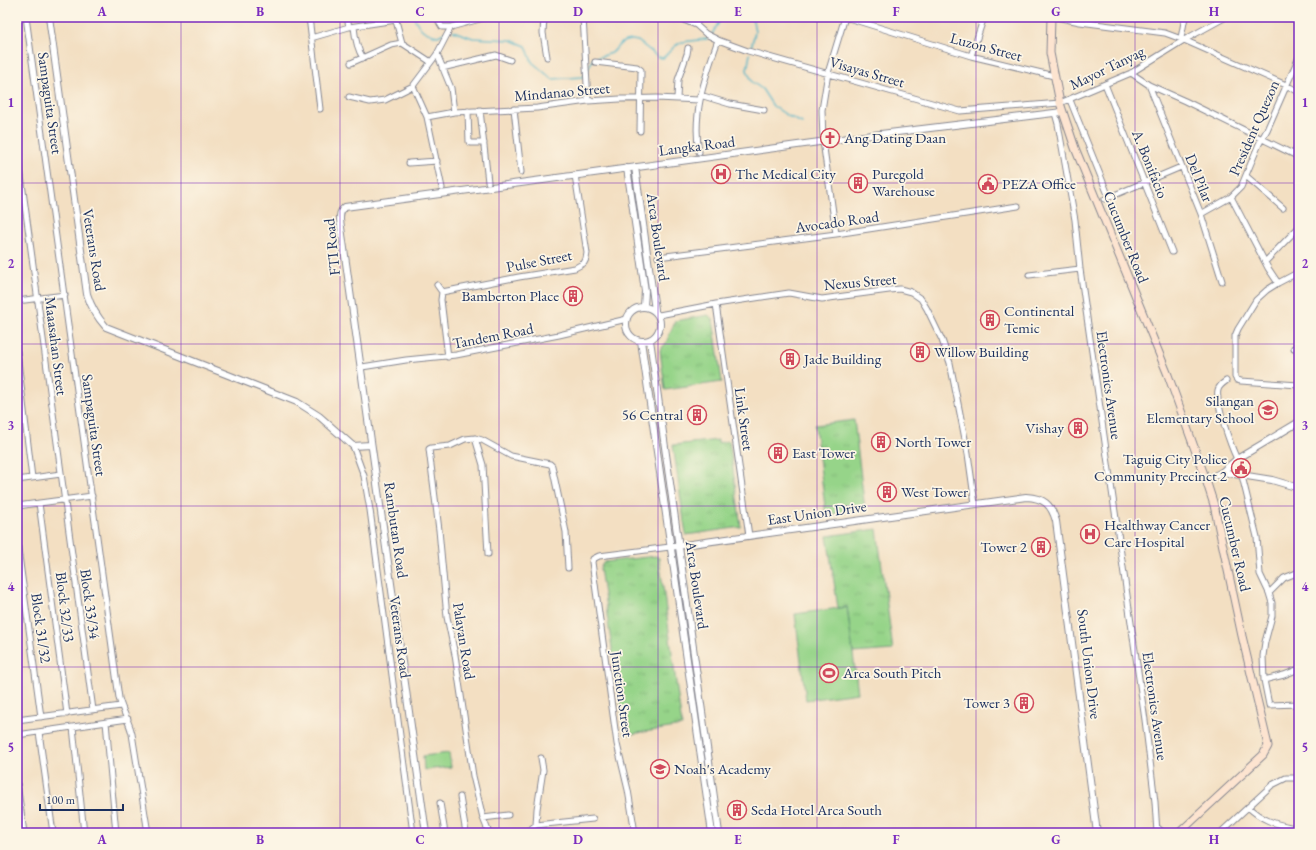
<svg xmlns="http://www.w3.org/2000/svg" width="1316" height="850" font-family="'EB Garamond',serif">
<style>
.grass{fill:url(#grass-tufts);stroke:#588274}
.pitch{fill:#96d489;stroke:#588274}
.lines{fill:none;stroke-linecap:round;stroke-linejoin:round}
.stream{stroke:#48b2c6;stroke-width:1.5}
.minor-casing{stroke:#878790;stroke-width:7}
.tertiary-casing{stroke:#878790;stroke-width:8}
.secondary-casing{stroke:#878790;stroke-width:9}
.minor{stroke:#fff;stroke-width:5}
.tertiary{stroke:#fff;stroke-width:6}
.secondary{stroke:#fde4d0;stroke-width:7}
.grid{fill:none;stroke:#7b2cbf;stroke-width:1;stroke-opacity:0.55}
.labels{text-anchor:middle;stroke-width:3.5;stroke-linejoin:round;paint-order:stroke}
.street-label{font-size:15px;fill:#1b2f5e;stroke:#fcf5e5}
.poi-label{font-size:15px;fill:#1b2f5e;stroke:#fcf5e5;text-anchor:start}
.neatline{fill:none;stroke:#7b2cbf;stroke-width:1.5}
.grid-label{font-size:13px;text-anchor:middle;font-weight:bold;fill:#7b2cbf}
</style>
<defs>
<pattern id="grass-tufts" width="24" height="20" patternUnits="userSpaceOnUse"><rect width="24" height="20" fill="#96d489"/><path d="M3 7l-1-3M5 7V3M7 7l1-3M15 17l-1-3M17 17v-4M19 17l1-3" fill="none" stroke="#81b679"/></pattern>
</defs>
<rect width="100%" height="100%" fill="#fcf5e5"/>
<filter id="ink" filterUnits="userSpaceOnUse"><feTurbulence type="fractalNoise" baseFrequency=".025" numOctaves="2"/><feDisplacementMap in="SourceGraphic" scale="8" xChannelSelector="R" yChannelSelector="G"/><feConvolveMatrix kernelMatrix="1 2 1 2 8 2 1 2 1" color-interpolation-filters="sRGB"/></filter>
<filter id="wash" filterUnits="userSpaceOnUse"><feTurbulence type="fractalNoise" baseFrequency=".012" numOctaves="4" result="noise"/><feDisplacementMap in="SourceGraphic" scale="16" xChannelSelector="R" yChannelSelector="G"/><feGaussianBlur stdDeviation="0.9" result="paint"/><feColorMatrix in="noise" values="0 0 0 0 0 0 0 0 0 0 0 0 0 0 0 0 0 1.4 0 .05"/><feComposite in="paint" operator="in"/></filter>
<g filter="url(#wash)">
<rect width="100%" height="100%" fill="#f3dfc2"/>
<path class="grass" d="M708 315 713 319 722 382 665 390 660 350 666 343 675 321Z
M854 420 865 510 826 515 815 425Z
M718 440V443L729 441 741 527 686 535 673 445Z
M877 529 893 650 853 653 847 607 838 608 827 536Z
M656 556 659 558 682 726 625 735 600 568 604 562Z"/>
<path class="pitch" d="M847 607 858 693 806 700 795 614Z
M449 753 451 767 424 770 423 756Z"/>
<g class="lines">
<path class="stream" d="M414 17C420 30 424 33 438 36L446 32
M747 17 753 21 755 32 751 48
M453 31 473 38 511 40 526 46 532 62 552 79 583 77 584 75
M712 34 722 17
M750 54 747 70 752 82 762 89 773 106 788 116 802 123
M588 69 593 59 612 53 620 44 625 41 632 40 638 41 658 57 663 58 675 46 682 42 707 39"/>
</g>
</g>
<g filter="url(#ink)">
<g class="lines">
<g class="minor-casing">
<path id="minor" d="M26 17 119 698C122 710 129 721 132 734L148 833
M309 17 320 109
M347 17 349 27
M395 17 402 43 431 62
M439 17V22L442 27H451L487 17
M544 17 543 33 547 57
M583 17 588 101
M676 17 696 25 706 34 718 40 748 51 960 111 1060 103 1131 73 1184 40 1226 17
M845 17 971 56 1054 76
M1056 17 1080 22 1165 33 1184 40 1286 85 1299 92
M1298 17 1299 19
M696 25 699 17
M354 27C355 37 357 49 363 58
M311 38 349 27 396 20
M1181 38 1185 17
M437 54 451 88 454 112
M971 56 984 17
M595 62 637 67 641 70 640 131
M351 63 391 45 402 43
M442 68 496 55 510 60
M1131 73 1149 85 1185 101 1299 157
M1105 84 1172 252
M1149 85 1201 214 1222 281
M413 86 427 117 442 188
M700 95 730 104 764 110
M349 97 370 102 385 100 413 86 437 54 451 27
M677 98 678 80 687 54 688 48
M1070 100 1109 197
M514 109 521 172
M480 110 488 182
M468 111 469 142 470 143H484
M1055 113 1058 124 1075 220 1080 269 1145 720 1155 802 1157 833
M427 117 454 112 537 108 588 101 620 99 657 98 699 100
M17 146 93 710
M699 152C692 113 705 77 718 40
M1294 154 1299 145
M409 163 437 161
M1246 176 1283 208
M1231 197 1268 268 1278 283
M1105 199 1181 167
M1201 214 1231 197 1241 187 1259 144 1267 130 1299 57
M836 234 823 141 822 110 828 73 845 17
M658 257 836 234 1018 206
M1265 262 1299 227
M1299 272 1278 283 1267 290 1256 300 1238 329 1235 336V377L1237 380 1241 381 1299 385
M1029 275 1080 269
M437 285 442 292
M442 292 519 277 575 268 584 263 586 259 587 253 575 175
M442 292 441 300 448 357
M17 301 65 295
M716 304 749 536
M659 315 716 304 789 293 822 299 889 290 900 289 911 292 921 299 927 309 942 340 950 363 968 454 975 504
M1294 348 1299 347
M17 352 32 478
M362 367 406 360 456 355 559 335 627 319
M1226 381C1223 383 1219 386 1218 390 1215 402 1231 447 1237 459
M475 438 483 465 488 554
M353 446 364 476 370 510 413 833
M1242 476 1257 537 1260 574 1269 593 1272 603V616L1265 642 1263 656 1264 680 1269 705 1299 704
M17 480 61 474
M39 503 67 714
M17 506 92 496
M17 541 41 717
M1269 593 1284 578 1299 572
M1264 680 1284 675 1299 669
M17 720 121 706
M106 722 116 833
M73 727 84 833
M39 732 53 833
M17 735 128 719
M17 783 24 833
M460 797 466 833
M440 803 445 833
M1248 807C1265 823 1278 824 1299 829
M483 818 508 815
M536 825 537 809 543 770 541 758
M1157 827 1163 833
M489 833 483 818 473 776 455 655 447 617 439 530 429 449 431 448 450 446 465 439 475 438 482 440 511 456 550 464 552 466 566 532 568 568
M525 833 536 825 593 819
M635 833 628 790 617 744 592 562 593 559 599 556 670 547
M1220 833 1272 785 1286 778H1299"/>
</g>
<g class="tertiary-casing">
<path id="tertiary" d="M49 17 87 294C91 307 97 317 106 327L297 402 319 416 353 446 371 445
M635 167 655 310
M627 168 645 291 644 306
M626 324a17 17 0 1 1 34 0a17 17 0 1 1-34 0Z
M650 340 719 833
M641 341 712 833
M1222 472 1272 480 1299 488
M1206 480 1222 472 1237 459 1299 422
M670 547 1026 497C1044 498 1051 504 1056 521L1097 833
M426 833 340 220C340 214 340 211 345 207L856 137 1062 112"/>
</g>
<g class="secondary-casing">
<path id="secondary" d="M1051 17 1050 53 1060 103 1075 148 1168 375 1206 480 1214 505 1242 636 1267 741 1268 746 1263 755 1179 833"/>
</g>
<use href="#minor" class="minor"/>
<use href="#tertiary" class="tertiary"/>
<use href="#secondary" class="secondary"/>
</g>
</g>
<path class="grid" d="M181 17V833M340 17V833M499 17V833M658 17V833M817 17V833M976 17V833M1135 17V833M17 183H1299M17 344H1299M17 506H1299M17 667H1299"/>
<defs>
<g id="church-ring" transform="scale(1)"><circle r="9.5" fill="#fcf5e5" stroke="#d1495b" stroke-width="1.5"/><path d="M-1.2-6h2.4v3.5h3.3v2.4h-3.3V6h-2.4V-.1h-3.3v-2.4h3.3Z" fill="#d1495b"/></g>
<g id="hospital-ring" transform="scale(1)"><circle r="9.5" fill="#fcf5e5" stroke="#d1495b" stroke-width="1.5"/><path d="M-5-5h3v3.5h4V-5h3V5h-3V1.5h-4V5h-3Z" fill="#d1495b"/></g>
<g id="building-ring" transform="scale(1)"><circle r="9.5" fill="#fcf5e5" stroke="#d1495b" stroke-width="1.5"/><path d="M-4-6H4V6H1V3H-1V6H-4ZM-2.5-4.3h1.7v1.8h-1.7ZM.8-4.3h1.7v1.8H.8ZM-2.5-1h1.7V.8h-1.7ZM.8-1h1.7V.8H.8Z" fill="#d1495b"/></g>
<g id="civic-ring" transform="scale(1)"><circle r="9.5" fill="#fcf5e5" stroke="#d1495b" stroke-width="1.5"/><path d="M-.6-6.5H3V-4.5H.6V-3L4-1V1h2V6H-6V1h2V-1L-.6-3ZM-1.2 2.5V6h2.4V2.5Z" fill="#d1495b"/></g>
<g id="school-ring" transform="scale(1)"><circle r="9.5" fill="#fcf5e5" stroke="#d1495b" stroke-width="1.5"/><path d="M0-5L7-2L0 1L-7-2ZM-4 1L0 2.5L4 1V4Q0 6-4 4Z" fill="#d1495b"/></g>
<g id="stadium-ring" transform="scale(1)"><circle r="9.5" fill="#fcf5e5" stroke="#d1495b" stroke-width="1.5"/><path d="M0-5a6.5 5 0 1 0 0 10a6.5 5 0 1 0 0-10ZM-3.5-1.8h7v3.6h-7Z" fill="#d1495b"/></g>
</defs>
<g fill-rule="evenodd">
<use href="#church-ring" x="830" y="138"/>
<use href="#hospital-ring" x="721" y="174"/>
<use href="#building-ring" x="858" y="183"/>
<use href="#civic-ring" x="988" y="184"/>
<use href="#building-ring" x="573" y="296"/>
<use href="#building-ring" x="990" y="320"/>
<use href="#building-ring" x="920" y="352"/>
<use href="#building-ring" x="790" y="359"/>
<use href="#school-ring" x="1268" y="410"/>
<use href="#building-ring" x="697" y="415"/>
<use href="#building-ring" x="1078" y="428"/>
<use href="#building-ring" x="881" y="442"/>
<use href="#building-ring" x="778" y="453"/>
<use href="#civic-ring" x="1241" y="468"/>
<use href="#building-ring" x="887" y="492"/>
<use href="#hospital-ring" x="1090" y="534"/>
<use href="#building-ring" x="1041" y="547"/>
<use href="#stadium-ring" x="829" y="673"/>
<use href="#building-ring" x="1024" y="703"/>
<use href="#school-ring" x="660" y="769"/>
<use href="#building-ring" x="737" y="810"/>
</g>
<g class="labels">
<g class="street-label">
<text transform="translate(986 47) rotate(15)" y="5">Luzon Street</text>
<text transform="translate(1107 68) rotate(-26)" y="5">Mayor Tanyag</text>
<text transform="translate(867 72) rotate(16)" y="5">Visayas Street</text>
<text transform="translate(562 92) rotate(-5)" y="5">Mindanao Street</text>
<text transform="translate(50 103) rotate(82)" y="5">Sampaguita Street</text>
<text transform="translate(1254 128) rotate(-66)" y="5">President Quezon</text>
<text transform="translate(697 146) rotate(-7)" y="5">Langka Road</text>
<text transform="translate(1150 164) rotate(68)" y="5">A. Bonifacio</text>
<text transform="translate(1199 178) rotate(68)" y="5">Del Pilar</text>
<text transform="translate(837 222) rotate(-8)" y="5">Avocado Road</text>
<text transform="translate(658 237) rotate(82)" y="5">Arca Boulevard</text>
<text transform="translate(1126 237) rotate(68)" y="5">Cucumber Road</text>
<text transform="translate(332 247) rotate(-96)" y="5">FTI Road</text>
<text transform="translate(94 250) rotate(81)" y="5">Veterans Road</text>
<text transform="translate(539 261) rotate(-11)" y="5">Pulse Street</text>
<text transform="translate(860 282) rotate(-5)" y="5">Nexus Street</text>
<text transform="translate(493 336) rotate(-11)" y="5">Tandem Road</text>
<text transform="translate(56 346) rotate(83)" y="5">Maaasahan Street</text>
<text transform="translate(1109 385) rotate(82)" y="5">Electronics Avenue</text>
<text transform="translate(744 419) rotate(82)" y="5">Link Street</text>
<text transform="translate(94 425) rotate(82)" y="5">Sampaguita Street</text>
<text transform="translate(817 513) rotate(-8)" y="5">East Union Drive</text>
<text transform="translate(396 530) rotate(82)" y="5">Rambutan Road</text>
<text transform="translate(1235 544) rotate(77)" y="5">Cucumber Road</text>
<text transform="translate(697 585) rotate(82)" y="5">Arca Boulevard</text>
<text transform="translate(90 604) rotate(82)" y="5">Block 33/34</text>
<text transform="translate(65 607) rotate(83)" y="5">Block 32/33</text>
<text transform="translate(41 628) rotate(82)" y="5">Block 31/32</text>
<text transform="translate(400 637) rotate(82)" y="5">Veterans Road</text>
<text transform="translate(464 641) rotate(81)" y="5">Palayan Road</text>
<text transform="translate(1089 664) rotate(83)" y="5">South Union Drive</text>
<text transform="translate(622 694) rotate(82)" y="5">Junction Street</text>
<text transform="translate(1155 706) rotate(82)" y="5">Electronics Avenue</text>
</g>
<g class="poi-label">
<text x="844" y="143">Ang Dating Daan</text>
<text x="735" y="179">The Medical City</text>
<text x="872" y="179">Puregold<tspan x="872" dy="17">Warehouse</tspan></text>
<text x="1002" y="189">PEZA Office</text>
<text x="559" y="301" text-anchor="end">Bamberton Place</text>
<text x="1004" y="316">Continental<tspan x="1004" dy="17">Temic</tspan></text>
<text x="934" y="357">Willow Building</text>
<text x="804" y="364">Jade Building</text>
<text x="1254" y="406" text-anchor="end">Silangan<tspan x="1254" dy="17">Elementary School</tspan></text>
<text x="683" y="420" text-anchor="end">56 Central</text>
<text x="1064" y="433" text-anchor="end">Vishay</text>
<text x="895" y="447">North Tower</text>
<text x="792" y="458">East Tower</text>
<text x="1227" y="464" text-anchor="end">Taguig City Police<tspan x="1227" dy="17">Community Precinct 2</tspan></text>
<text x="901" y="497">West Tower</text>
<text x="1104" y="530">Healthway Cancer<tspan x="1104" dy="17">Care Hospital</tspan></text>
<text x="1027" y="552" text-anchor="end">Tower 2</text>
<text x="843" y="678">Arca South Pitch</text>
<text x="1010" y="708" text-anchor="end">Tower 3</text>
<text x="674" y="774">Noah's Academy</text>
<text x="751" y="815">Seda Hotel Arca South</text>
</g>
</g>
<rect width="1316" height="850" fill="none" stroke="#fcf5e5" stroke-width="44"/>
<path d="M40 804v6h83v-6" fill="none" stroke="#1b2f5e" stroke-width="2"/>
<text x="46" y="804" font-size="12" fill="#1b2f5e" stroke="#fcf5e5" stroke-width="3" paint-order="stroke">100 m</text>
<rect x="22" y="22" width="1272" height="806" class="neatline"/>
<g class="grid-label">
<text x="102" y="16">A</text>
<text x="260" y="16">B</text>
<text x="420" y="16">C</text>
<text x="578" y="16">D</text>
<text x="738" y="16">E</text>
<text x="896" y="16">F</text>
<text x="1056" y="16">G</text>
<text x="1214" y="16">H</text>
<text x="11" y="107">1</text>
<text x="1305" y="107">1</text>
<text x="11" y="268">2</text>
<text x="1305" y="268">2</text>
<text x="11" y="430">3</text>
<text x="1305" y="430">3</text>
<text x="11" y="591">4</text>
<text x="1305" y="591">4</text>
<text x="11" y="752">5</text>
<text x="1305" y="752">5</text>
<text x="102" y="844">A</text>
<text x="260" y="844">B</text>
<text x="420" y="844">C</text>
<text x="578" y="844">D</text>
<text x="738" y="844">E</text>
<text x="896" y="844">F</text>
<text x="1056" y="844">G</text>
<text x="1214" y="844">H</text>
</g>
</svg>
